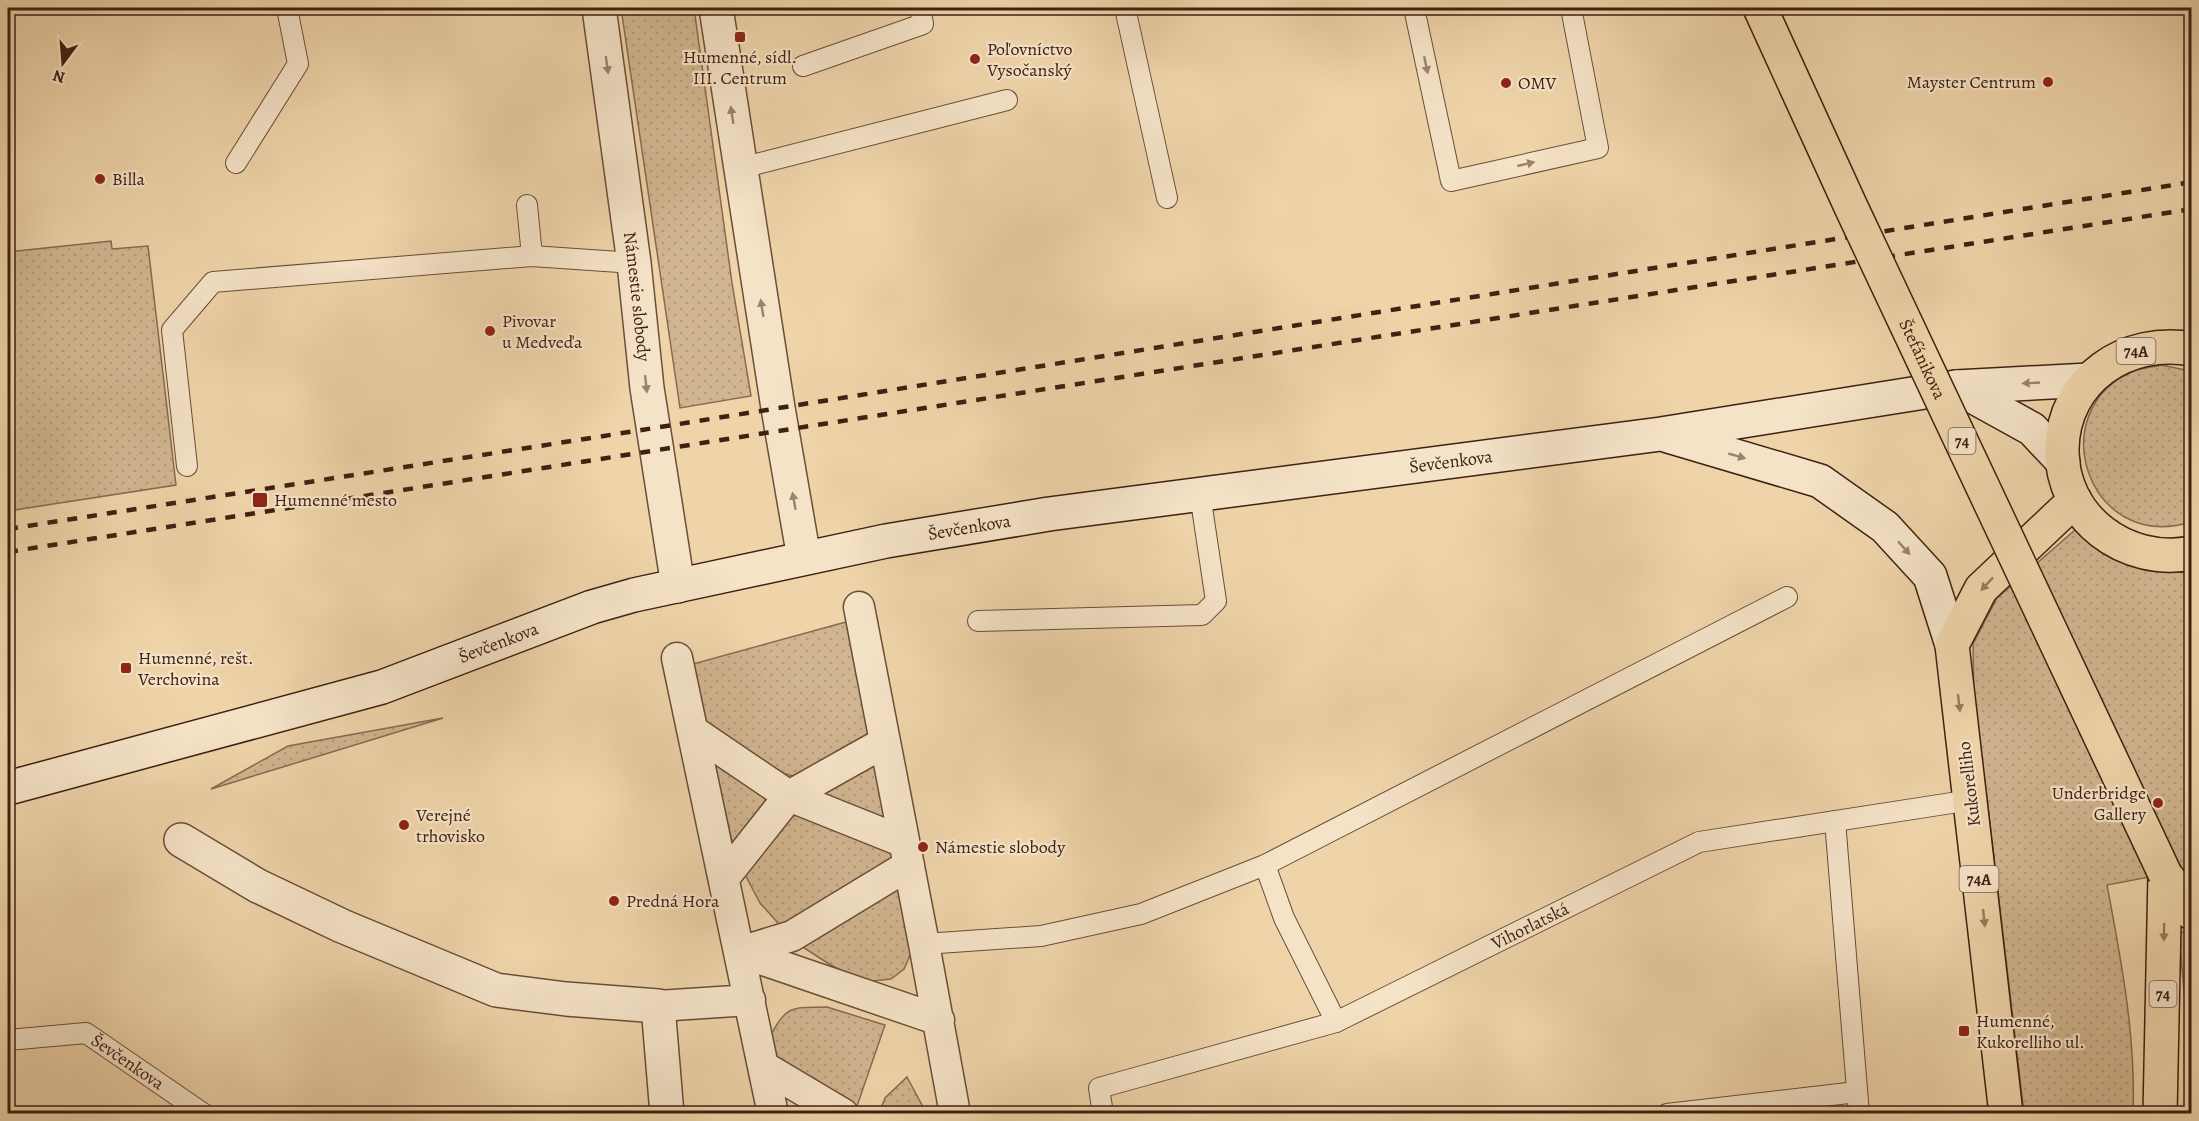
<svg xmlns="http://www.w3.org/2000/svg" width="2199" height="1121" font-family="Alegreya,serif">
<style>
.grass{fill:url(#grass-dots);stroke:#886a51;stroke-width:1.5}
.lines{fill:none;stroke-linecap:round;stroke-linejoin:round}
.service-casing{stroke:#6b4d38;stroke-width:22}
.pedestrian-casing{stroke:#6b4d38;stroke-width:33}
.minor-casing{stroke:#6b4d38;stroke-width:36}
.secondary-casing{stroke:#3f2012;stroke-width:36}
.primary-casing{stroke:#3f2012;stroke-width:36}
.service{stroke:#f5e3c8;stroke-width:20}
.pedestrian{stroke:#f5e3c8;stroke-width:30}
.minor{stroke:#f5e3c8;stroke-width:33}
.secondary{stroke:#f5e3c8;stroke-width:33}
.primary{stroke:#efd4aa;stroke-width:33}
.rail{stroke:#3f2012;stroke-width:4.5;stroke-dasharray:10 10;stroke-linecap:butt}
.primary-bridge-casing{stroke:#3f2012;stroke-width:36;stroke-linecap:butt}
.primary-bridge{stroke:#efd4aa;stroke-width:33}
.oneway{fill:#9a826d}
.oneway2{fill:#977a5e}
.poi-dot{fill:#8f2418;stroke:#f5e3c8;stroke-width:2}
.labels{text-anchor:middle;stroke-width:4.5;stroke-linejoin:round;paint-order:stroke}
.shield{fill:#f5e3c8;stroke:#765a49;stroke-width:1.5}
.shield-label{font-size:16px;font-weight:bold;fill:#3f2012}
.poi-label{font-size:18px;fill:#3f2012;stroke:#f5e3c8;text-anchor:start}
.street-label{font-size:18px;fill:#3f2012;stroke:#f5e3c8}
</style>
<defs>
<pattern id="grass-dots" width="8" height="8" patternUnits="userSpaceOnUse" patternTransform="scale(1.5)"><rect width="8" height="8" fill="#d1b590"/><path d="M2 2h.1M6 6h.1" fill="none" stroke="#b49b7b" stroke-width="1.8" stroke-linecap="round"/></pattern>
</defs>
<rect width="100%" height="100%" fill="#efd4aa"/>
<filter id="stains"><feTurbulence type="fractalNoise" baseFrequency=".00333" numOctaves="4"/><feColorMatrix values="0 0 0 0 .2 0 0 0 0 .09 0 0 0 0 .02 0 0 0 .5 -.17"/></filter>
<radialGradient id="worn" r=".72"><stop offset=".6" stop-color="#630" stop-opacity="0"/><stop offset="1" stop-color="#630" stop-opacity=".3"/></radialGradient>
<path class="grass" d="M621 8H694L732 283 751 396 680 408Z
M111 241 112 249 148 246 176 485 8 511V252Z
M2161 365 2191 371V522C2087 554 2041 409 2134 371 2142 368 2153 367 2161 365Z
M2075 530C2094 547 2113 564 2140 567 2156 568 2175 565 2191 565V869L2107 885C2121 959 2136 1037 2133 1113H2024L1986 789 1974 705 1973 644 1997 598Z
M846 622 871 743 800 778 786 774 779 776 709 733 693 664Z
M443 718 211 789 288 746Z
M712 752 766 798 767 805 734 851Z
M874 757 888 827 810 798Z
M803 811 890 844 894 864 785 931 760 903 741 867 790 818Z
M897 879 912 951 904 969 891 979 863 982 829 964 795 942Z
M2187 930 2191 940V1113H2188L2189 1048 2179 934Z
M827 1007 885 1025 857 1106 777 1058 771 1035C787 1003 795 1008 827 1007Z
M907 1077 923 1107 924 1113H879L885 1098Z"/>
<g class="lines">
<g class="service-casing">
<g id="service">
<path d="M1125 8 1167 198"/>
<path d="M1414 8 1451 181 1598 148 1571 8"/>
<path d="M803 66 923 24 920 8"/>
<path d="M236 163 298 64 287 8"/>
<path d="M741 168 1007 100"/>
<path d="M527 205 532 256"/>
<path d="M187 466 172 330 213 282 532 256 634 263"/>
<path d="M978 621 1202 615 1216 601 1200 494"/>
<path d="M1835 821 1859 1114"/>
<path d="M1265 865 1284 918 1336 1022"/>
<path d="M924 944 1041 936 1141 914 1265 865 1787 597"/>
<path id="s1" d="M8 1040 86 1033 204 1114"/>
<path id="s2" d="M1103 1114 1099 1088 1336 1022 1699 842 1971 800"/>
<path d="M1667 1114 1857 1092"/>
</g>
</g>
<g class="pedestrian-casing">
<path id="pedestrian" d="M859 607 924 944 955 1114
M677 658 773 1114
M693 731 789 796 904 842
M724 878 789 796 885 742
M740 952 939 1020
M740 952 792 936 909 865
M658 1006 750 1000
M764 1067 843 1114"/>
</g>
<g class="minor-casing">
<g id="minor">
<path id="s3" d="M599 8 634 263 647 388 678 586"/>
<path d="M716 8 778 408 804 558"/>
<path d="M181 840 258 886 342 926 496 990 566 999 658 1006 667 1114"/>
</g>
</g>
<g class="secondary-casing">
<g id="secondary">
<path d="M1956 387 2032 429 2063 462"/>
<path d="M1668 436 1820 481 1885 527 1930 576 1952 645"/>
<path id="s4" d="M8 788 382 687 592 607 634 595 886 541 1049 514 1661 434 1956 387 2089 380"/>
</g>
</g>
<g class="primary-casing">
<path id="primary" d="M2192 349C2127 337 2063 379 2062 449 2061 518 2126 566 2192 553
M2165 874 2192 913
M2006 1114 1952 645 1981 589 2075 500
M2160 1114 2165 874"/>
</g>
<use href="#service" class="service"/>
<use href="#pedestrian" class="pedestrian"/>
<use href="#minor" class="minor"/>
<use href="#secondary" class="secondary"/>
<use href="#primary" class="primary"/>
<path class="rail" d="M8 529 629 432 2192 182
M8 552 2192 209"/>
<g class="primary-bridge-casing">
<g id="primary-bridge">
<path id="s5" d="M1760 8 1851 207 2165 874"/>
</g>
</g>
<use href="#primary-bridge" class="primary-bridge"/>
</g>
<defs><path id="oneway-solid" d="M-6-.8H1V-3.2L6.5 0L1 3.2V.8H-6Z" transform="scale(1.5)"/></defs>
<g class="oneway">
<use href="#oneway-solid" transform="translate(607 65) rotate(82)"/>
<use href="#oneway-solid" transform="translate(1426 65) rotate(78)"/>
<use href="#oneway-solid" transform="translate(732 115) rotate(-99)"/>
<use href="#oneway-solid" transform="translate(1526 164) rotate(-13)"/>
<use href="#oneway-solid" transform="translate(762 308) rotate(-99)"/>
<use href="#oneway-solid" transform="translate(2031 383) rotate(177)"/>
<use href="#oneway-solid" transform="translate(646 384) rotate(84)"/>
<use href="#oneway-solid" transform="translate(1737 456) rotate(16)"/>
<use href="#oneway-solid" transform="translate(794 501) rotate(-100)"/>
<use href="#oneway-solid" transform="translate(1904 548) rotate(48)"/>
</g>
<g class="oneway2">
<use href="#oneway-solid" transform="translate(1987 584) rotate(133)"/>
<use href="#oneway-solid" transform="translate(1959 703) rotate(83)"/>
<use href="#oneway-solid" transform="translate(1984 918) rotate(84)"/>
<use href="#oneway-solid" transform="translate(2164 932) rotate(91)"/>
</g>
<g class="poi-dot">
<rect x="734" y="31" width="12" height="12" rx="3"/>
<circle cx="975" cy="59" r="6"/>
<circle cx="2048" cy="82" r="6"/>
<circle cx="1506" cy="83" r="6"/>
<circle cx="100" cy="179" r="6"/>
<circle cx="490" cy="331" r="6"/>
<rect x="252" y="492" width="16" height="16" rx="3"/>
<rect x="120" y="662" width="12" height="12" rx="3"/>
<circle cx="2158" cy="803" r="6"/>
<circle cx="404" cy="825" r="6"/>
<circle cx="923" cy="847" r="6"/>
<circle cx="614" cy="901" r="6"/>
<rect x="1958" y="1025" width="12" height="12" rx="3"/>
</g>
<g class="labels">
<g class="shield">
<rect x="2116.5" y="338" width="39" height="26" rx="4.5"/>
<rect x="1948.5" y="428" width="27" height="26" rx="4.5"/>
<rect x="1959.5" y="866" width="39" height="26" rx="4.5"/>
<rect x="2149.5" y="981" width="27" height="26" rx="4.5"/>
</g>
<g class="shield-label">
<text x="2136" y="357">74A</text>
<text x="1962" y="447">74</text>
<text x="1979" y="885">74A</text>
<text x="2163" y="1000">74</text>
</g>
<g class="poi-label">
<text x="987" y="55">Poľovníctvo<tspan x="987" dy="21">Vysočanský</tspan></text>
<text x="740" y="63" text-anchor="middle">Humenné, sídl.<tspan x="740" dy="21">III. Centrum</tspan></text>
<text x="2036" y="88" text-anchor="end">Mayster Centrum</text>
<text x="1518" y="89">OMV</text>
<text x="112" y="185">Billa</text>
<text x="502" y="327">Pivovar<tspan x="502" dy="21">u Medveďa</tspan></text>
<text x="274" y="506">Humenné mesto</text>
<text x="138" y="664">Humenné, rešt.<tspan x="138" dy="21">Verchovina</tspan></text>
<text x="2146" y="799" text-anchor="end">Underbridge<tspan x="2146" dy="21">Gallery</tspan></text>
<text x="416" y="821">Verejné<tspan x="416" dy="21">trhovisko</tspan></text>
<text x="935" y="853">Námestie slobody</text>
<text x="626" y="907">Predná Hora</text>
<text x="1976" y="1027">Humenné,<tspan x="1976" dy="21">Kukorelliho ul.</tspan></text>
</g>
<g class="street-label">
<text dy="6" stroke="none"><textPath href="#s3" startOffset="291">Námestie slobody</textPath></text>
<text dy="6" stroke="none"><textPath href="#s5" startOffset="387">Štefánikova</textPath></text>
<text dy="6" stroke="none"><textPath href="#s4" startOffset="1484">Ševčenkova</textPath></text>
<text dy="6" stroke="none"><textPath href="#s4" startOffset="998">Ševčenkova</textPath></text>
<text dy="6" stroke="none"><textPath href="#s4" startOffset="512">Ševčenkova</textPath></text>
<text transform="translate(1969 784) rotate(-97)" y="6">Kukorelliho</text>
<text dy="6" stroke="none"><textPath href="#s2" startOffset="489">Vihorlatská</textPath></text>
<text dy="6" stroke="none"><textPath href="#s1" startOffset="129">Ševčenkova</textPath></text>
</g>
</g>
<rect width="2199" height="1121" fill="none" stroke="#efd4aa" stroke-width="30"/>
<rect x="9" y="9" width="2181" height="1103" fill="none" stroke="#3f2012" stroke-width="3"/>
<rect x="15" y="15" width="2169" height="1091" fill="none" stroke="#3f2012" stroke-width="1.5"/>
<g transform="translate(63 63) rotate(196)" stroke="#f5e3c8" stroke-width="4.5" paint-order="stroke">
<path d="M0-4.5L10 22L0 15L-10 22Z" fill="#3f2012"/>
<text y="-9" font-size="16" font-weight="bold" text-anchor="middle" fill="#3f2012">N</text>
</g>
<rect width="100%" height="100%" filter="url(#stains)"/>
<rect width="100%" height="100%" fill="url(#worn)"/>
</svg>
